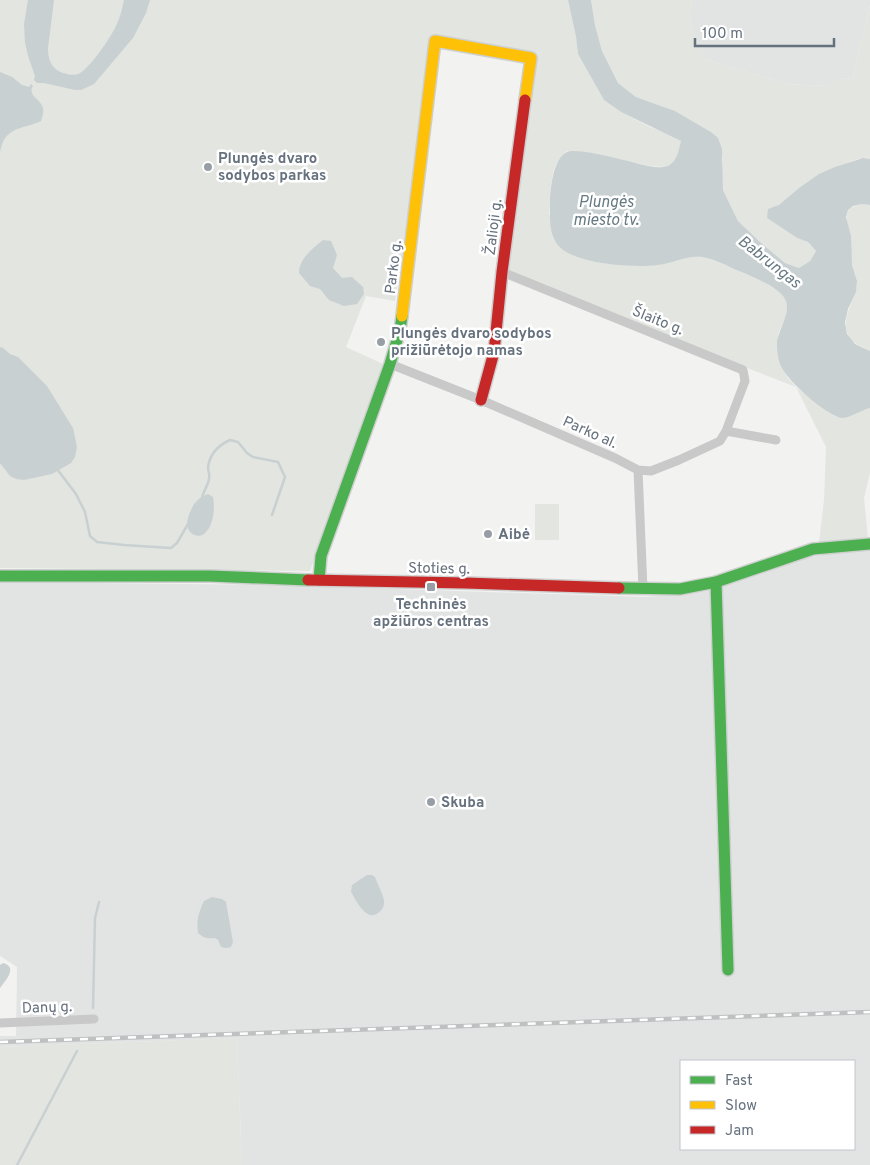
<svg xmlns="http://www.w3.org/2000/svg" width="870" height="1165" font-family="Overpass,sans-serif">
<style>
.built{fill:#e2e4e4;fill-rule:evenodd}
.green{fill:#e2e5e0}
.water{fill:#c9d0d2}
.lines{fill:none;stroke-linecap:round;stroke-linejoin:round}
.stream{stroke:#c9d0d2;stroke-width:2.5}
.fast-casing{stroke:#cecfcf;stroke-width:14}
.slow-casing{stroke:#cecfcf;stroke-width:14}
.jam-casing{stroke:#cecfcf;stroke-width:14}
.street{stroke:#c9c9ca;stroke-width:9}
.fast{stroke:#4caf50;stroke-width:11}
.slow{stroke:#ffc107;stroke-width:11}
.jam{stroke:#c62828;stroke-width:11}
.rail-casing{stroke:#bfc0c1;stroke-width:4.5}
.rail{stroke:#fff;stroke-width:2.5;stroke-dasharray:8;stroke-linecap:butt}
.poi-dot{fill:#979ea6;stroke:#fff;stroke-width:2}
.labels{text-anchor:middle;stroke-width:5;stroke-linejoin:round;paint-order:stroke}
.poi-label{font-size:15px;font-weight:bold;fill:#66717e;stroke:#fff;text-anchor:start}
.street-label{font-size:15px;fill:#66717e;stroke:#fff}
.water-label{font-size:16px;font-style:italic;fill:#667983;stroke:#fff}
</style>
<rect width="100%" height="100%" fill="#f2f3f1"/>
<path class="built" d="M692 0H870V5L852 79 841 78 828 86 787 84 704 59 690 23Z
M870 551V1165H242L237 1038 0 1047V1036H16L17 967 0 956V582L274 585 645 597 681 594 706 591 732 584 807 558 828 554ZM681 1061H854V1149H681Z"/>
<path class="green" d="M0 0H568L576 37 578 54 604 100 621 112 650 127 661 131 681 141 678 155 673 163 665 167 651 166 567 151C565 153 563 154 561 157 550 168 550 198 549 214L590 261 608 264 639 266 659 265 687 257H702L716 261 764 282 780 292 786 300 787 308 786 317 778 334 782 368 788 378 796 387 832 415 840 418 847 417 862 410 870 408V473L864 498 868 538 819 543 824 500 826 447 796 387 502 272 533 57 434 38 395 301 366 296 346 347 383 364 310 571 0 568Z
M591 0H692L690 23 704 59 787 84 828 86 841 78 852 79 870 5V159C862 157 855 160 847 163 812 175 792 192 767 218L797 238 808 242 816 251 810 261 799 268 785 263 760 242 738 221 723 190 722 177 723 157 711 132 675 111 636 97 618 83 602 51 595 25Z
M862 204 870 205V351C861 345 850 344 847 332 842 313 856 301 857 283 857 277 853 271 852 264 850 251 852 239 848 226 847 222 846 218 847 214 848 207 855 206 862 204Z
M535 504H559V540H535Z
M237 1038 242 1165H0V1047Z"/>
<path class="water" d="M28 0H54L48 48C48 59 51 69 63 73 67 74 73 76 78 74 89 70 111 37 116 26 120 18 122 9 124 0H150L146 13 133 38 94 84 81 90H75L44 83H37L34 80 35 76 29 59 25 43 24 24Z
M568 0H591L595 25 602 51 618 83 636 97 675 111 711 132 718 138 722 149 723 190 738 221 760 242 785 263 799 268 810 261 816 251 808 242 797 238 767 218 768 209 779 205 799 188 819 174 835 167 863 158 870 159V205L862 204 853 206 848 210 846 217 851 236 852 265 857 281 856 292 848 309 845 322 847 334 855 344 870 351V408C861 410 850 418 842 418 828 417 788 381 782 368 778 361 777 351 777 343 778 329 792 313 785 299 779 286 748 275 734 269 724 264 713 259 702 257 687 255 673 263 658 265 634 268 573 265 557 244 551 235 550 225 550 215 549 200 551 159 567 152 578 147 630 162 644 165 653 167 666 170 673 162 678 157 679 148 681 141L621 112 604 100 578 54 576 37Z
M0 72 12 77 22 85 29 87 31 84 33 86C27 96 41 99 43 108 44 112 42 117 41 121 29 127 11 127 4 140 2 143 1 148 0 152Z
M323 240 331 241 337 255 333 268 342 278 352 277 363 287 364 294 357 304 344 306 329 300 320 289 310 286 299 273C299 259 313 248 323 240Z
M0 347 3 348 10 354 18 357 47 386 73 428 77 447 75 457 71 463 52 474 24 480 16 479 10 476 0 463Z
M208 494 213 497C215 508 214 526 204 534 197 539 188 533 187 525 187 520 189 514 191 510 194 502 200 497 208 494Z
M367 875H372L375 877C377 884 385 897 384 903 384 908 381 911 378 913 366 922 356 900 351 892L352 885Z
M212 897 222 899 226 902 233 942 231 947 226 948 221 947 218 940 215 938C207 939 204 938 198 933 196 921 199 911 204 901Z
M3 963C18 967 6 980 0 988V965Z"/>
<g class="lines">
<path class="stream" d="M57 469 76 494 85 512 90 536 97 542 124 545 171 548 177 543 188 524
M202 498C203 492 209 483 209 479 210 475 208 471 208 467 210 453 219 445 230 440L238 442 247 453 253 457 278 462 285 477 272 515
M93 1008 95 918 99 902
M17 1165 77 1051"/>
<g class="fast-casing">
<path id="fast" d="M0 576H210L308 580
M319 580 321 556 390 364 400 330 402 316
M716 582 728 970
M619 588 680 589 716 582 813 549 870 544"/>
</g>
<g class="slow-casing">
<path id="slow" d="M402 316 435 41 531 58 525 100"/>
</g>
<g class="jam-casing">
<path id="jam" d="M481 400 494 352 502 272 525 100
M308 580 466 583 619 588"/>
</g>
<path class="street" d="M502 272 743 370 745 381 726 431
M390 364 481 400 615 458 638 470 651 471 679 460 720 441 726 431 776 440
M638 470 643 589
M0 1023 94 1019"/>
<use href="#fast" class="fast"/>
<use href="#slow" class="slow"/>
<use href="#jam" class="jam"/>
<g class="rail-casing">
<path id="rail" d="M0 1042 870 1012"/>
</g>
<use href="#rail" class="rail"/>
</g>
<g class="poi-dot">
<circle cx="208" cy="167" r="5"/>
<circle cx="381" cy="342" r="5"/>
<circle cx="488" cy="534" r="5"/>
<rect x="426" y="582" width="10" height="10" rx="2.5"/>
<circle cx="431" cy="802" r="5"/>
</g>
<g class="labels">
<g class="poi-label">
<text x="218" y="163">Plungės dvaro<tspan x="218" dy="17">sodybos parkas</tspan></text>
<text x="391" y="338">Plungės dvaro sodybos<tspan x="391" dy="17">prižiūrėtojo namas</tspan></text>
<text x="498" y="539">Aibė</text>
<text x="431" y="609" text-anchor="middle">Techninės<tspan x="431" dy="17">apžiūros centras</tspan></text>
<text x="441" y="807">Skuba</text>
</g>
<g class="street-label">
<text transform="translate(493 227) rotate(-83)" y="5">Žalioji g.</text>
<text transform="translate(393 267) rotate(-83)" y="5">Parko g.</text>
<text transform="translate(658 320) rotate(22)" y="5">Šlaito g.</text>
<text transform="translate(590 432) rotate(24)" y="5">Parko al.</text>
<text transform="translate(439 568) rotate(1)" y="5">Stoties g.</text>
<text transform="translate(47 1007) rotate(-2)" y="5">Danų g.</text>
</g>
<g class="water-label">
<text x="606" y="207">Plungės<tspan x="606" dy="18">miesto tv.</tspan></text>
<text transform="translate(770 261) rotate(38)" y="6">Babrungas</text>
</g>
</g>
<rect x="680" y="1060" width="175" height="90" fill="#ffffff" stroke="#c2c6cb"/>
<rect x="690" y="1076" width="25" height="8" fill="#4caf50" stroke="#c2c6cb"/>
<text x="725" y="1085" font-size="15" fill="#66717e">Fast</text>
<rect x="690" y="1101" width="25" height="8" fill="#ffc107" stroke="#c2c6cb"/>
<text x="725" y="1110" font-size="15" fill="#66717e">Slow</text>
<rect x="690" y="1126" width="25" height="8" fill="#c62828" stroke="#c2c6cb"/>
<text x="725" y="1135" font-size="15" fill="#66717e">Jam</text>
<path d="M695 38v8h139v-8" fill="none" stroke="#66717e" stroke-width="2.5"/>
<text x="702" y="38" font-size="15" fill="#66717e" stroke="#ffffff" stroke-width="4" paint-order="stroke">100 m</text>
</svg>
